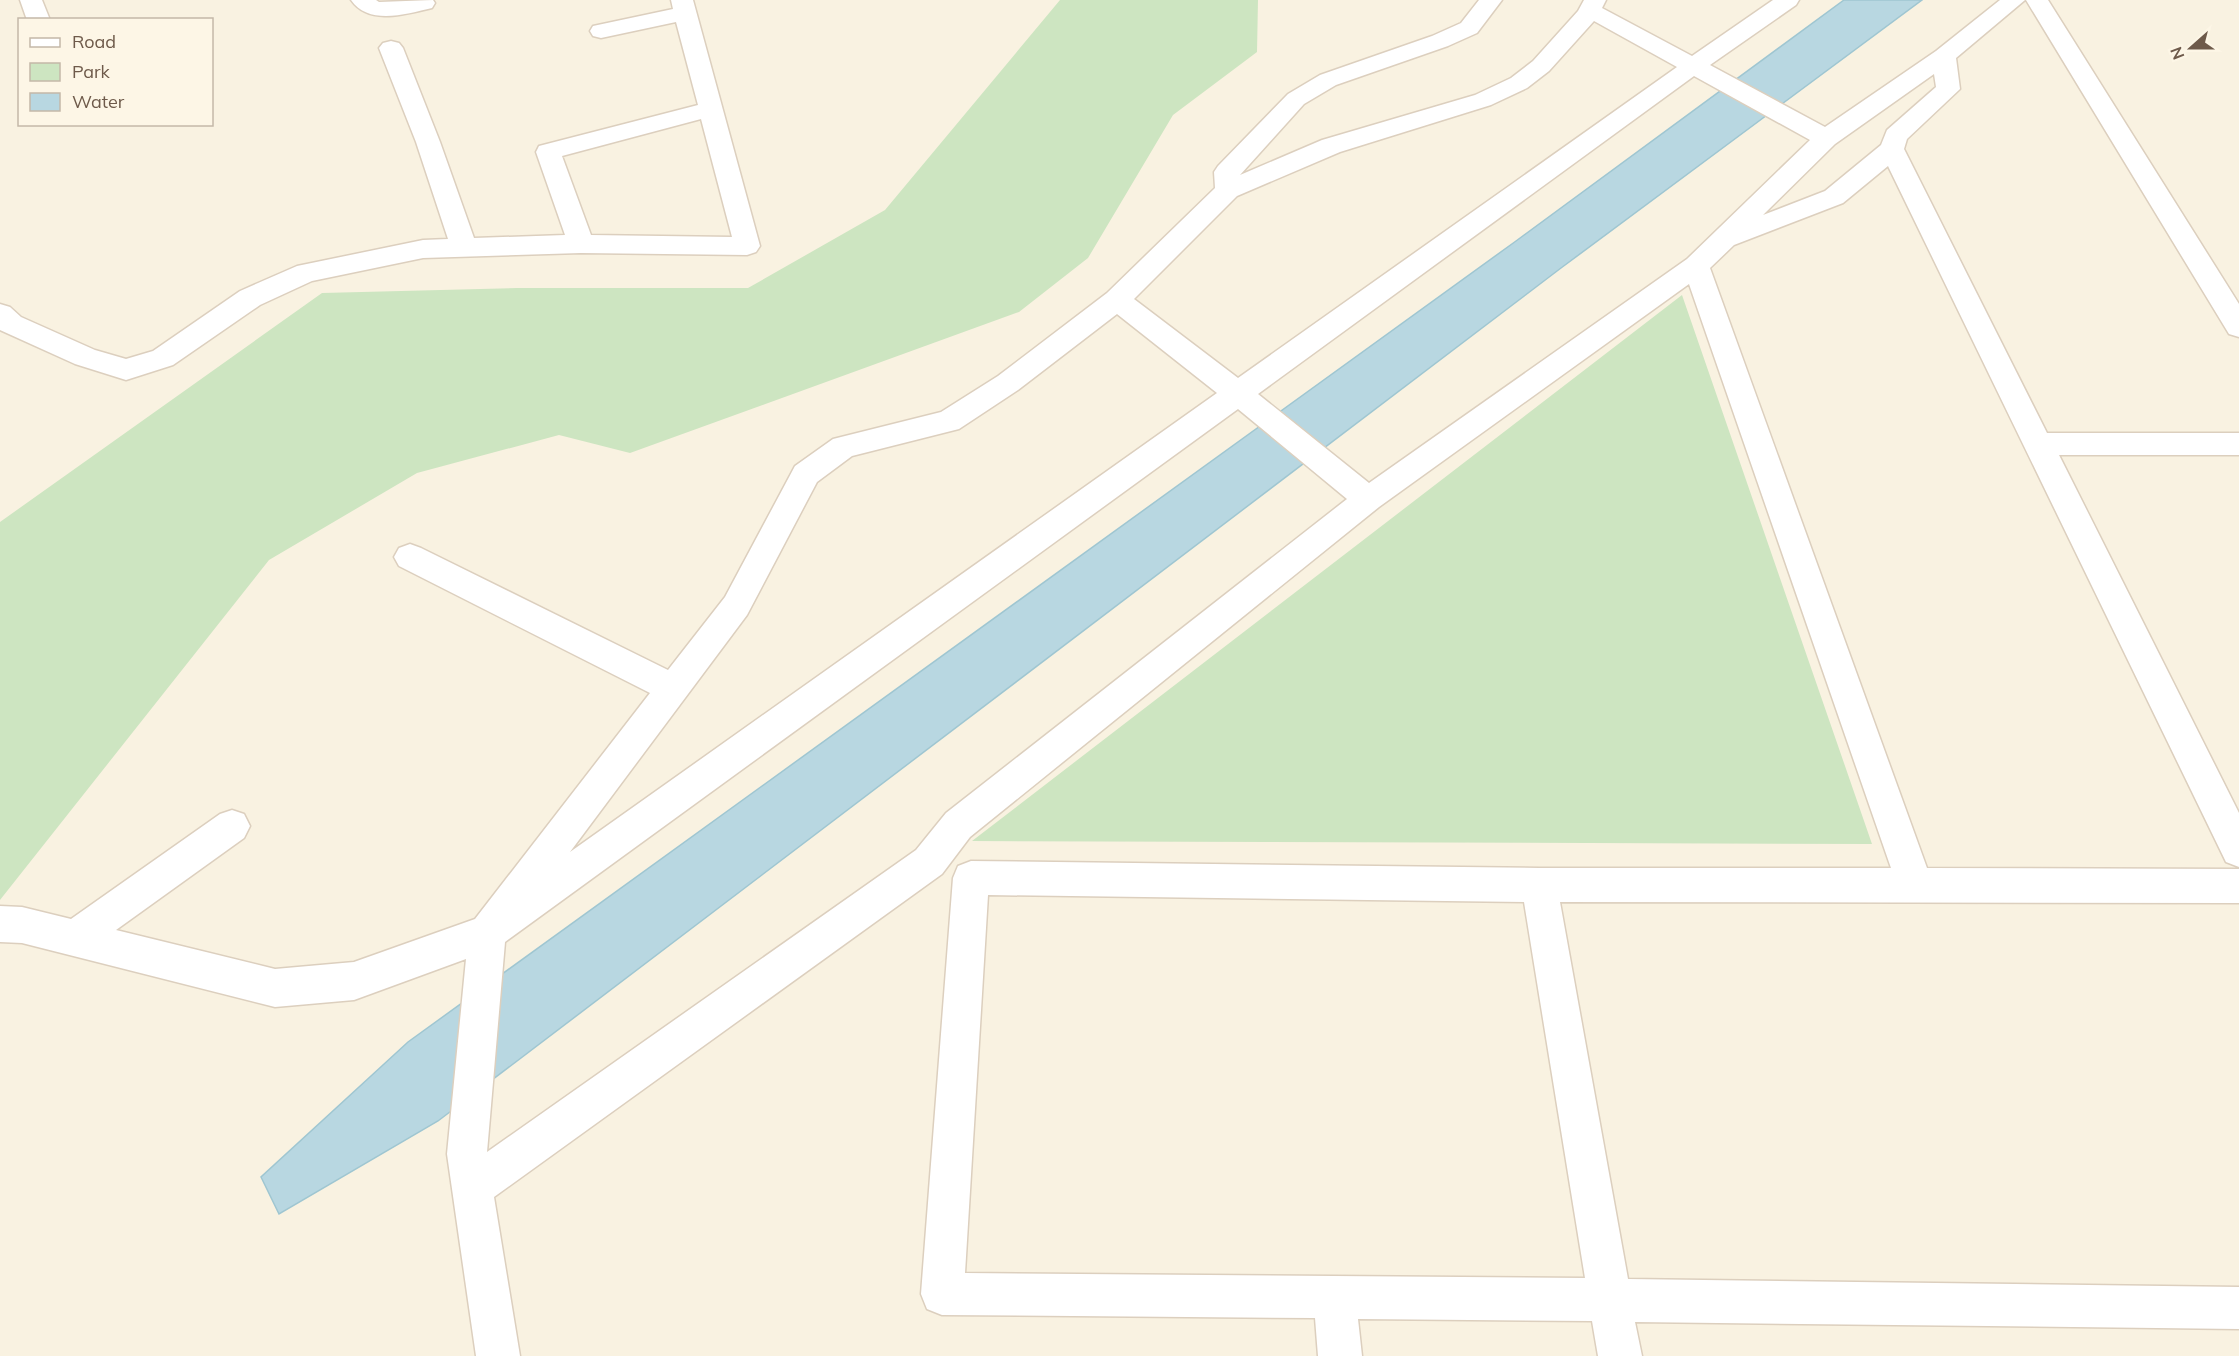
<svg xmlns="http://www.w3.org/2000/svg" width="2239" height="1356" font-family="Mulish,sans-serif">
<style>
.green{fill:#cde5c1}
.water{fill:#b8d7e1;stroke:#9fc6d1;stroke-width:1.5}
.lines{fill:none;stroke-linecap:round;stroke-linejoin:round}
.minor-casing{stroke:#dccfbe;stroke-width:3}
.minor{fill:#fff;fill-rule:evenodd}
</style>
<rect width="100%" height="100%" fill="#f9f2e1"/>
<path class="green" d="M1060 0H1258L1257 52 1173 115 1088 258 1019 312 630 453 559 435 417 473 269 560 0 900V522L322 293 517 288H748L885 210Z
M1682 295 1872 844 972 841Z"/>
<path class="water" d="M1844 0H1922L1561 268 438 1121 279 1214 261 1177 408 1042 1516 241Z"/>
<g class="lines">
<g class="minor-casing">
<path id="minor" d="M20 0H42L50 20H27Z
M351 0H376L379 2 433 0 435 3 432 8C406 14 369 26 351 0Z
M671 0H693L760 246 756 252 747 255 581 253 423 258 312 281 260 305 173 365 126 380 75 364 0 330V304L10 307 21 317 95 350 126 359 153 351 240 291 297 266 423 240 448 239 416 142 379 48 383 43 391 41 399 43 403 48 440 142 474 238 565 235 536 152 539 146 698 105 676 22 601 38 593 36 590 31 593 26 673 9ZM701 119 732 237 591 235 562 156Z
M1479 0H1502L1477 33 1448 46 1336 85 1304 104 1240 175 1322 140 1475 95 1511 78 1533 61 1578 11 1584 0H1606L1602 8 1692 56 1773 0H1799L1796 5 1710 65 1825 127 1936 51 2000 0H2025L1956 58 1960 89 1907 139 1904 149 2047 433H2239V455H2059L2239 813V867L2226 862 1888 166 1843 203 1734 245 1710 268 1927 868 2239 869V903L1560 902 1628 1279 2239 1287V1329L1635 1322 1642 1356H1598L1592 1321 1358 1319 1362 1356H1318L1315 1318 942 1315 927 1309 921 1294 953 878 958 866 971 861 1539 868H1891L1689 284 1379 507 970 837 942 874 494 1197 520 1356H476L447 1154 466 959 354 1000 275 1007 22 943 0 942V906L22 907 71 919 220 814 232 810 244 814 250 826 244 838 116 930 275 969 354 962 475 919 650 693 399 566 394 557 399 548 410 544 421 548 668 670 725 597 795 466 833 439 941 412 998 376 1107 293 1215 188 1214 172 1218 166 1288 94 1320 75 1432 36 1461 23ZM1594 21 1677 67 1238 378 1134 299 1237 196 1340 152 1491 105 1527 88 1549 71ZM1934 74 1936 87 1887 130 1881 145 1825 191 1763 215 1835 144ZM1694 76 1810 140 1687 259 1369 483 1258 394ZM1117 314 1217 393 570 852 747 615 817 482 852 456 959 429 1018 390ZM1238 409 1347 499 946 813 916 850 487 1152 505 942ZM988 895 1524 902 1585 1278 965 1273Z
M2026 0H2048L2239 304V337L2229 334Z"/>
</g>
<use href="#minor" class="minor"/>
</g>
<rect x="18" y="18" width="195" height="108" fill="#fdf6e6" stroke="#c4b8a8" stroke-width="1.5"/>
<rect x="30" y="38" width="30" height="9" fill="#ffffff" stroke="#c4b8a8" stroke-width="1.5"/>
<text x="72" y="48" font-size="18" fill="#6e5a4a">Road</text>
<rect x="30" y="63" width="30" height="18" fill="#cde5c1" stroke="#c4b8a8" stroke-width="1.5"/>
<text x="72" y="78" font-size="18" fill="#6e5a4a">Park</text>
<rect x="30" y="93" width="30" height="18" fill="#b8d7e1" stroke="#c4b8a8" stroke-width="1.5"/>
<text x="72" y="108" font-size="18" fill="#6e5a4a">Water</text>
<g transform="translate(2191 48) rotate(249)" stroke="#fdf6e6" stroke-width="4.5" paint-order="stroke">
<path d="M0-4.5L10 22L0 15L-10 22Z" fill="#6e5a4a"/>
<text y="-9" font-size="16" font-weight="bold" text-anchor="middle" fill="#6e5a4a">N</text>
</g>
</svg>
